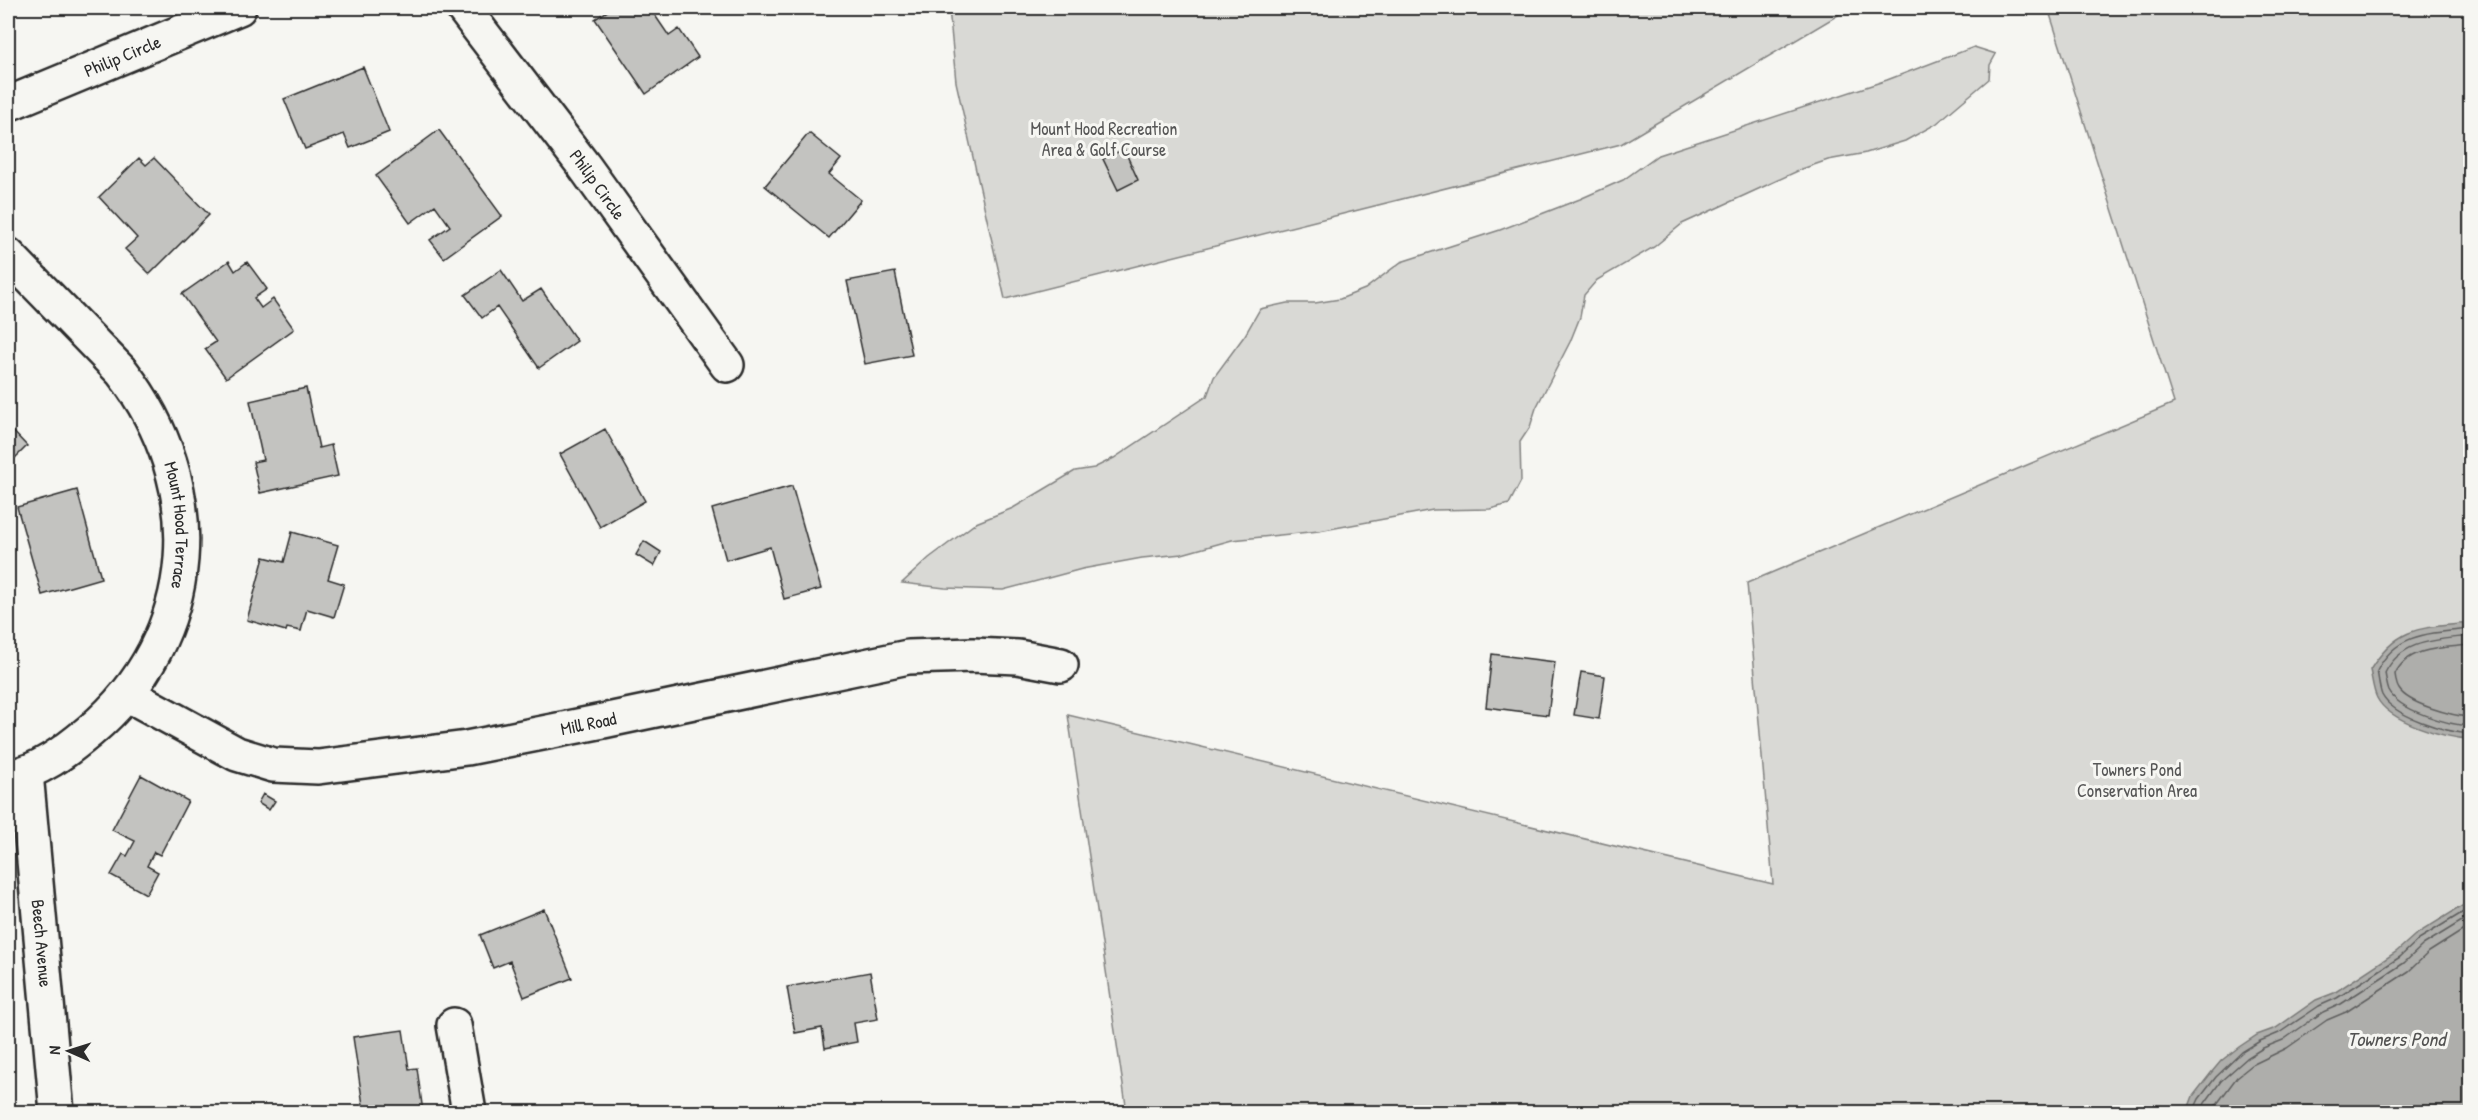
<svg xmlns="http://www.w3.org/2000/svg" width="2478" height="1120" font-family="'Patrick Hand',sans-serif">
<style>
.green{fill:#d9d9d5;stroke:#828280;stroke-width:1.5}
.water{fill:#aeaeab;stroke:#7a7a78;stroke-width:1.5}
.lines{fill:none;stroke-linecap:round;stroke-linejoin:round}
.shore{stroke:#5f5f5e;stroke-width:1.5}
.building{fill:#c3c3c0;stroke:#2b2b2b;stroke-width:1.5}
.minor-casing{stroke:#2b2b2b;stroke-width:38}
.minor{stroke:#f6f6f2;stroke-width:33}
.labels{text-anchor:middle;stroke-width:6;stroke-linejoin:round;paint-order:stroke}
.street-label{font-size:18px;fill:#2b2b2b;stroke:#f6f6f2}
.park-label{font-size:18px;fill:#565656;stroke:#f6f6f2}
.water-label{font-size:20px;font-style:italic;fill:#525251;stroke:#f6f6f2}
</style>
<rect width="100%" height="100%" fill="#f6f6f2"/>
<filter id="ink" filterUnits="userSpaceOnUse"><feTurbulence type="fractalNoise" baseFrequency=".0167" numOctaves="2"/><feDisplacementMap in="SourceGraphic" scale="12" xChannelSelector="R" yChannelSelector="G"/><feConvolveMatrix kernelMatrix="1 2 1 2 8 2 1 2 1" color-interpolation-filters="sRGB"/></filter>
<g filter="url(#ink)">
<path class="green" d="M949 8H1850L1621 144 1005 299 956 82Z
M2048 8H2470V1112H1127L1068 715 1773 884 1747 583 2174 403Z
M1974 47 1996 54 1990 65 1989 79 1936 124 1905 141 1866 153 1828 160 1802 169 1682 224 1654 247 1597 280 1584 295 1580 317 1570 342 1536 408 1530 427 1520 442 1521 481 1509 504 1490 509 1433 510 1319 531 1232 540 1182 554 1142 558 1082 569 1003 590 945 588 902 583 929 558 976 523 1013 508 1075 471 1094 468 1114 458 1207 396 1214 377 1245 335 1260 309 1287 303H1315L1340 299 1365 289 1401 262 1500 230 1580 199 1623 180 1658 155 1887 80Z"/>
<path class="water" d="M2470 623V739C2445 738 2389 722 2377 698 2373 690 2372 678 2370 670 2398 625 2422 628 2470 623Z
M2470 901V1112H2187L2193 1096 2211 1073 2221 1061 2239 1047 2257 1035 2276 1028 2316 1000 2334 993 2396 952 2415 935Z"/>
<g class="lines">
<path class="shore" d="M2470 629C2432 633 2396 632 2377 671 2379 679 2379 688 2382 695 2393 717 2447 732 2470 734
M2470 636C2438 640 2402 639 2385 673 2386 678 2387 686 2389 691 2399 711 2450 725 2470 726
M2470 645C2444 648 2408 646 2395 674 2396 679 2396 685 2399 689 2408 704 2453 716 2470 717
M2193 1112 2199 1099 2216 1077 2242 1052 2260 1041 2279 1033 2319 1006 2337 998 2400 957 2419 939 2470 908
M2201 1112 2205 1103 2221 1081 2247 1058 2263 1048 2283 1040 2323 1012 2341 1004 2404 963 2423 945 2470 916
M2211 1112 2237 1077 2252 1065 2287 1048 2327 1020 2346 1012 2409 971 2429 952 2470 926"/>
</g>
<path class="building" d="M612 8H650L669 36 679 29 698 57 646 94 595 19Z
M363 67 389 132 350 148 344 134 305 149 284 99Z
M439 130 502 216 444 258 430 240 450 226 435 205 410 223 376 176Z
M809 133 841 159 829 174 861 200 829 238 765 186Z
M1124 149 1138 180 1118 190 1103 159Z
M139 158 146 165 154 158 209 215 150 274 125 249 137 238 99 197Z
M229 261 235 271 247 262 267 289 254 298 261 308 273 299 294 329 226 378 205 349 216 342 182 294Z
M501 270 522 301 541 289 577 341 539 368 497 307 482 318 465 295Z
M895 272 912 355 865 364 847 281Z
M306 388 319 448 331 445 338 476 260 493 253 462 263 460 250 401Z
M8 426 27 446 8 465Z
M605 429 645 501 600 527 560 454Z
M792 486 821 589 784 599 770 547 726 560 712 509Z
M77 490 101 578 42 595 17 507Z
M292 532 338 545 328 579 344 584 334 617 307 609 301 631 287 628 286 631 247 620 264 557 284 562Z
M644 541 661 552 654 566 636 555Z
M1492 654 1555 662 1548 715 1486 707Z
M1581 672 1605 676 1599 719 1574 715Z
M141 775 188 801 160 855 154 852 147 866 158 872 146 894 111 875 123 854 127 856 135 841 112 830Z
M263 794 275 801 269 810 258 803Z
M544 909 572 978 524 997 510 961 493 968 480 935Z
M870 972 878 1019 854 1023 857 1042 825 1048 822 1028 795 1033 787 987Z
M403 1030 409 1069 417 1068 423 1112H364L353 1037Z"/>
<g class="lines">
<g class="minor-casing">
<g id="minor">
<path id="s1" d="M463 8 584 166 727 365"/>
<path id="s2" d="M8 104 239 8"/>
<path id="s3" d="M8 255 122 372C210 485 202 637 90 731 66 751 39 772 8 777"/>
<path id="s4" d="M127 694 237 754 273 765 318 767 467 748 603 721 908 657 973 655 1018 657 1061 665"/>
<path id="s5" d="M26 773 57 1112"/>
<path d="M454 1025 469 1112"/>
</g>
</g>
<use href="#minor" class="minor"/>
</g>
</g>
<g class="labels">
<g class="street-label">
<text dy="6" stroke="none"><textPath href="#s2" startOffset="124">Philip Circle</textPath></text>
<text dy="6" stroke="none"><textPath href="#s1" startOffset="222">Philip Circle</textPath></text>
<text dy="6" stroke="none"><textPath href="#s3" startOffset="330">Mount Hood Terrace</textPath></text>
<text dy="6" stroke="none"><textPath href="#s4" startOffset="482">Mill Road</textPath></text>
<text dy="6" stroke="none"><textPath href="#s5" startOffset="171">Beech Avenue</textPath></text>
</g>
<g class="park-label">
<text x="1104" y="135">Mount Hood Recreation<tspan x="1104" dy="21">Area &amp; Golf Course</tspan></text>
<text x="2137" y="776">Towners Pond<tspan x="2137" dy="21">Conservation Area</tspan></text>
</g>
<g class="water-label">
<text x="2396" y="1046">Towners Pond</text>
</g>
</g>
<rect width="2478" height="1120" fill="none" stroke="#f6f6f2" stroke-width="30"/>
<rect x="15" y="15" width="2448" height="1090" fill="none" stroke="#2b2b2b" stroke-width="2" filter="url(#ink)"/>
<g transform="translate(69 1051) rotate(273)" stroke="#f6f6f2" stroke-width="4.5" paint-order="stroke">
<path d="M0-4.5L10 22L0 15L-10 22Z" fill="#2b2b2b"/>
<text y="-9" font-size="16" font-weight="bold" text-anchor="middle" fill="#2b2b2b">N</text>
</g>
</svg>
